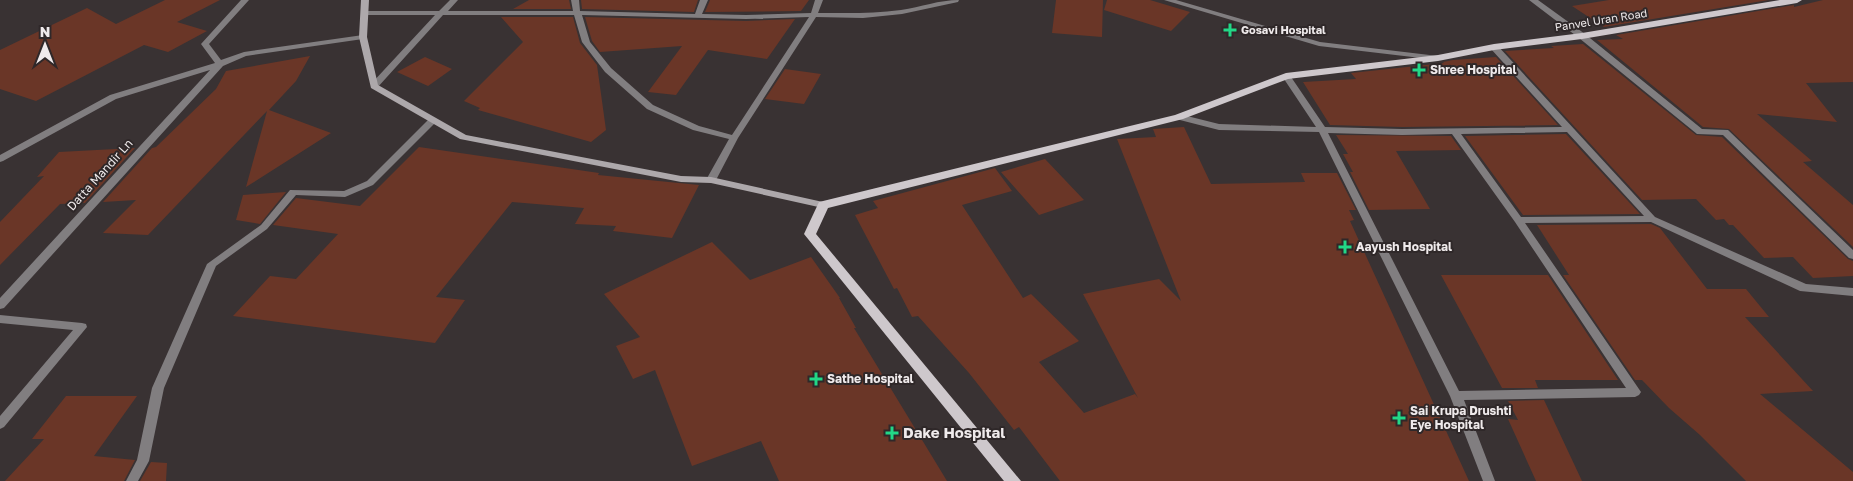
<svg xmlns="http://www.w3.org/2000/svg" width="1853" height="481" font-family="'Golos Text',sans-serif">
<style>
.building{fill:#6a3627}
.lines{fill:none;stroke-linecap:round;stroke-linejoin:round}
.street{fill:#817e80;fill-rule:evenodd}
.secondary{fill:#ada8ab;fill-rule:evenodd}
.primary{fill:#cec8cc;fill-rule:evenodd}
.poi-dot{fill:#22d887;stroke:#2f2829;stroke-width:2}
.labels{text-anchor:middle;stroke-width:4;stroke-linejoin:round;paint-order:stroke}
.far-street-label{font-size:11px;fill:#efeaeb;stroke:#2f2829}
.far-poi-label{font-size:11px;font-weight:bold;fill:#efeaeb;stroke:#2f2829;text-anchor:start}
.poi-label{font-size:12px;font-weight:bold;fill:#efeaeb;stroke:#2f2829;text-anchor:start}
.street-label{font-size:12px;fill:#efeaeb;stroke:#2f2829}
.near-poi-label{font-size:15px;font-weight:bold;fill:#efeaeb;stroke:#2f2829;text-anchor:start}
</style>
<rect width="100%" height="100%" fill="#393233"/>
<path class="building" d="M165 0H220L177 22 207 31 168 52 144 45 36 101 0 89V50L87 8 116 24Z
M529 0H569L571 9H513Z
M581 0H698L694 12 582 9Z
M710 0H809L801 11 705 12Z
M1056 0H1103L1102 37 1052 33Z
M1107 0H1150L1190 12 1171 31 1104 10Z
M1609 0H1769L1604 27 1572 6Z
M1823 0H1853V82L1806 83 1837 122 1757 114 1812 161 1803 162 1853 205V247L1729 129 1703 127 1597 40 1623 39 1616 35 1794 5V7Z
M501 17H573L580 43 597 65 606 130 591 142 478 110 480 108 464 101 523 42Z
M585 17 746 21 795 19 767 59 708 50 676 95 648 92 682 46 600 52 592 41Z
M1583 44 1696 135 1722 137 1848 259 1853 261V276L1813 278 1793 257 1764 258 1733 225H1729L1724 219 1716 220 1696 199 1642 200 1505 51 1554 48 1551 46Z
M310 56 296 81 269 110 331 133 246 187 267 111 148 235 103 233 136 200 103 202 152 148 156 147 216 89 226 71Z
M425 57 452 69 428 86 397 72Z
M1496 57 1558 125 1402 127 1330 125 1303 82 1356 79 1351 73 1444 63 1443 62 1453 60Z
M785 69 821 74 804 104 765 99Z
M1184 127 1211 184 1305 182 1301 173H1337L1356 210H1349L1354 220 1350 221 1469 481H1060L1019 427 1014 430 969 373 918 316 912 317 897 288 894 289 855 215 878 208 873 201 995 168 1012 191 962 205 1023 298 1031 294 1079 341 1039 362 1084 413 1135 394 1138 398 1083 294 1159 279 1181 301 1117 139 1156 137 1153 129Z
M1566 134 1640 214 1523 215 1465 136Z
M1336 135 1451 136 1461 150 1396 151 1430 209 1369 210 1350 172H1353L1343 154H1348Z
M419 147 599 173 598 175 699 185 672 238 613 231 616 226 575 224 584 208 512 202 436 297 465 300 435 343 233 316 270 276 296 279 338 234 273 225 296 198 360 206Z
M135 148 85 203 60 204 0 265V222L44 176 37 177 59 152Z
M1045 159 1084 200 1039 215 1001 172Z
M286 192 260 224 236 220 243 195Z
M1651 224 1660 228 1707 289H1746L1769 317H1745L1813 391 1760 394 1853 472V481H1746L1700 435 1669 408 1642 380H1635L1563 275H1569L1537 225Z
M712 242 750 280 811 257 840 298H839L856 328H854L947 481H779L761 441 692 466 655 370 633 379 616 346 640 337 604 294Z
M1441 275H1548L1618 380H1535L1538 388H1502Z
M66 396H137L94 456 135 460 124 481H5L44 439H32Z
M1544 400 1582 481H1536L1508 419 1518 420 1508 401Z
M151 462 167 463 166 481H140Z"/>
<g class="lines">
<path class="street" d="M241 0H249L209 44 221 60 244 52 363 35 367 37 363 39 246 56 223 66 4 308 0 309V298L210 70 116 99 3 161 0 162V155L110 95 215 63 201 44Z
M450 0H458L448 11H573L571 0H579L580 11 695 14 700 0H708L702 14 746 15 811 13 815 0H823L818 13C846 13 873 14 901 10 921 7 939 0 959 0L958 2 902 14 863 18 816 17 738 138 716 180 711 183 706 180 729 139 693 130 647 109 605 72 582 42 574 15H443L377 88H371V84L435 15H365L361 13 362 11H439ZM582 15 746 19 809 17 732 135 699 126 653 105 611 68 590 42Z
M1164 0H1176L1320 42 1438 56 1442 58 1438 60 1319 46Z
M1529 0H1538L1585 34 1702 129 1728 130 1853 250V259L1849 258 1723 135 1697 134 1579 38Z
M1491 45H1497L1655 217 1806 284 1853 288V296L1800 291 1651 222 1525 223 1641 392 1639 395 1635 397 1464 400 1495 481H1483L1450 396 1319 132 1219 130 1176 119 1175 117 1179 114 1219 124 1316 127 1282 76 1286 74H1289L1325 127 1402 129 1562 127 1491 49ZM1567 132 1644 216 1521 217 1461 134ZM1328 133 1402 135 1452 134 1515 222 1626 388 1459 391Z
M433 117 437 120 436 122 373 185 345 197 296 195 267 229 216 266 164 388 149 461 138 481H126L137 460 152 388 207 264 261 225 290 190 344 191 367 181 430 118Z
M0 315 82 323 86 324 87 327 4 427 0 429V416L73 330 0 323Z"/>
<path class="secondary" d="M361 0H369L367 37 378 85 466 135 681 176 711 177 823 202 828 205 823 208 711 183 681 182 460 139 371 88 359 37Z"/>
<path class="primary" d="M1780 0H1802L1797 3 1582 39 1494 50 1438 61 1288 79 1183 119 828 208 816 234 1021 481H1004L804 234 819 202 1175 115 1286 73 1438 55 1494 44 1582 33Z"/>
</g>
<g class="poi-dot">
<path d="M1227.5 22.5h5v5h5v5h-5v5h-5v-5h-5v-5h5z"/>
<path d="M1416.5 62.5h5v5h5v5h-5v5h-5v-5h-5v-5h5z"/>
<path d="M1342.5 239.5h5v5h5v5h-5v5h-5v-5h-5v-5h5z"/>
<path d="M813.5 371.5h5v5h5v5h-5v5h-5v-5h-5v-5h5z"/>
<path d="M1396.5 410.5h5v5h5v5h-5v5h-5v-5h-5v-5h5z"/>
<path d="M889.5 425.5h5v5h5v5h-5v5h-5v-5h-5v-5h5z"/>
</g>
<g class="labels">
<g class="far-street-label">
<text transform="translate(1601 20) rotate(-9)" y="4">Panvel Uran Road</text>
</g>
<g class="far-poi-label">
<text x="1241" y="34">Gosavi Hospital</text>
</g>
<g class="poi-label">
<text x="1430" y="74">Shree Hospital</text>
<text x="1356" y="251">Aayush Hospital</text>
<text x="827" y="383">Sathe Hospital</text>
<text x="1410" y="415">Sai Krupa Drushti<tspan x="1410" dy="14">Eye Hospital</tspan></text>
</g>
<g class="street-label">
<text transform="translate(100 175) rotate(-48)" y="4">Datta Mandir Ln</text>
</g>
<g class="near-poi-label">
<text x="903" y="438">Dake Hospital</text>
</g>
</g>
<g transform="translate(45 45)" stroke="#2f2829" stroke-width="4" paint-order="stroke">
<path d="M0-4L9 19L0 12L-9 19Z" fill="#efeaeb"/>
<text y="-8" font-size="14" font-weight="bold" text-anchor="middle" fill="#efeaeb">N</text>
</g>
</svg>
